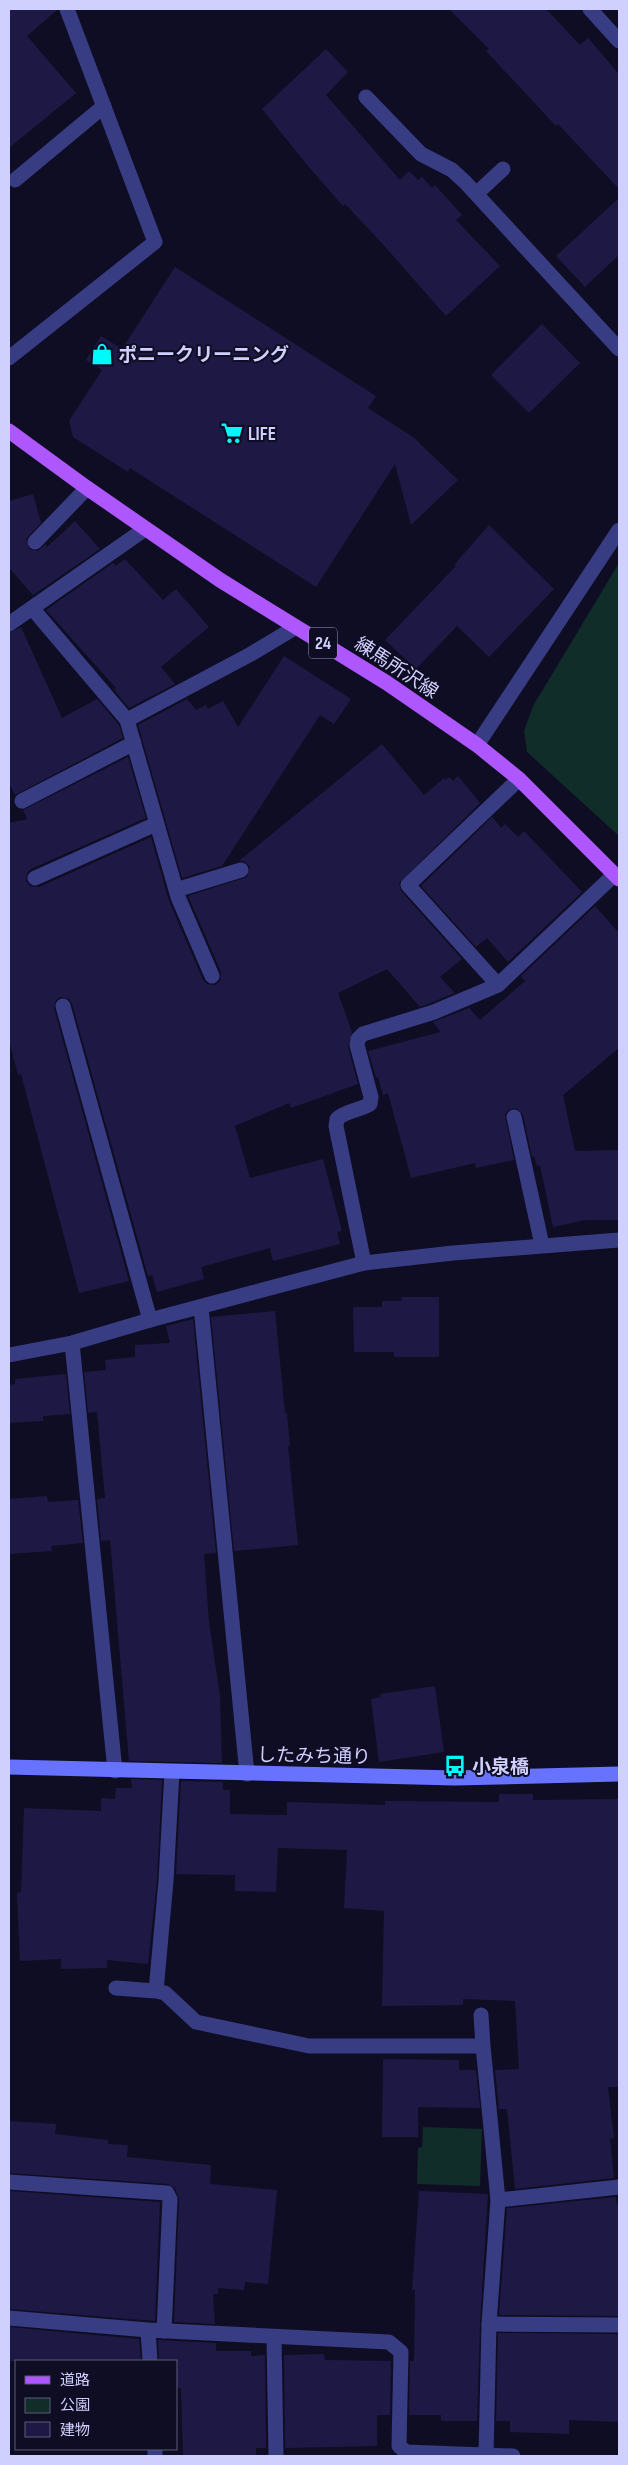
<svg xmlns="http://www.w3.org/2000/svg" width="628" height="2465" font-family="'Sofia Sans Condensed','Noto Sans JP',sans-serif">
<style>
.green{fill:#102d29}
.building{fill:#1e1944}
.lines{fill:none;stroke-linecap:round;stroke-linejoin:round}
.lane{stroke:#373c83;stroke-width:15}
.street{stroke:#373c83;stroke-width:15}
.secondary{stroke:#6772ff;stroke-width:15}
.primary{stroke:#af57ff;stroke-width:15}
.labels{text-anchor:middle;stroke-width:4;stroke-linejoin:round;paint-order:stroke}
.shield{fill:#0f0d23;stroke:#9696bd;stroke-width:1}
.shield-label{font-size:18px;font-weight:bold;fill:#d0d0ff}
.poi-label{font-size:19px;font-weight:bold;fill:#d0d0ff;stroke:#0f0d23;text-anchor:start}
.street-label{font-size:19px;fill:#d0d0ff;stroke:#0f0d23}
</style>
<rect width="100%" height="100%" fill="#0f0d23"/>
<path class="green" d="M619 563V836L527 752 524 731 533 706Z
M423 2127 482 2129 480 2186 417 2184 418 2148 422 2147Z"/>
<path class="building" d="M9 9H58L27 36 76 93 9 148Z
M449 9H546L580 45 588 38 619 74V189L558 124 556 126 486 51 489 49Z
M326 49 348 72 326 95 400 180 409 171 418 180 422 177 432 188 435 185 462 215 456 220 500 266 446 316 380 241 345 204 343 206 308 166 262 109Z
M619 198V255L585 287 556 256Z
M175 267 376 396 368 408 413 437 458 480 411 525 395 464 316 587 130 468 128 472 73 437 69 421 102 370 86 360 101 336 122 349Z
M542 324 580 363 529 413 491 375Z
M33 494 41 523 26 539 29 549 38 551 46 544 47 547 75 521 100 549 33 595 9 568V501Z
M489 525 554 589 489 657 457 626 416 669 385 640 456 566 454 565Z
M125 559 163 600 176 589 209 627 161 667 175 684 129 708 114 690 116 688 46 610 113 563 116 566Z
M21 627 62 718 97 699 119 725 123 738 15 795 9 783V633Z
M284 656 351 699 334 724 320 715 222 866 182 878 138 725 187 699 196 710 206 705 208 709 223 701 238 727Z
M382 744 424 795 444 778 445 780 449 777 453 781 458 776 480 803 399 883 401 891 462 959 440 977 455 993 420 1007 387 969 338 993 352 1032 348 1047 358 1084 291 1108 289 1103 235 1126 250 1178 323 1159 342 1231 337 1232 340 1244 273 1261 270 1248 201 1267 204 1279 157 1292 152 1275 148 1276 72 1004 69 999 61 997 56 1000 54 1008 129 1281 79 1293 21 1074 18 1075 9 1040V823L27 819 23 810 128 757 146 818 31 869 27 873 26 881 30 886 39 887 151 837 169 901 203 980 207 984 215 985 220 981 221 972 188 896 247 877 250 867 244 861H239Z
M492 817 501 828 505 824 518 837 524 831 582 892 508 962 487 938 476 947 421 886Z
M595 906 619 933V1048L563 1095 575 1151 619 1150V1220H585L553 1227 540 1165 537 1166 534 1156 532 1157 523 1115 516 1108 508 1110 505 1115 514 1160 476 1168 475 1163 411 1178 388 1093 383 1095 378 1077 376 1078 368 1051 441 1032 433 1022 469 1008 480 1020 525 981 521 976Z
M401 1297H439V1357H394V1352H354L353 1307H382V1301H402Z
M275 1311 285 1413H287L290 1446H288L298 1545 234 1551 211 1317Z
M193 1319 216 1553 204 1554 209 1622 220 1696 222 1763 129 1761 110 1540 101 1541 97 1499 105 1498 97 1412 88 1413 84 1372 106 1370 105 1360 135 1357V1345L170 1343 166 1326Z
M66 1374 70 1414 43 1416V1421L9 1423V1385L15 1384V1379Z
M47 1496 48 1502 78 1500 83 1543 51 1546 52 1551 9 1554V1499Z
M435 1686 444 1752 379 1762 371 1699 381 1697 380 1694Z
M131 1779 162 1780 157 1880 148 1964 107 1960V1968L61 1969V1959L20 1961 17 1893 21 1892 24 1808 101 1811V1798L115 1799 116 1788H132Z
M181 1781 223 1782V1790H230V1814L287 1815V1802L385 1805V1801L499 1802V1794H533V1800L619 1799V2087H608L614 2138 610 2139 614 2178 515 2189 507 2109H499L495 2070 519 2069 515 2001 463 1999V2005L382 2006 384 1911 344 1908 347 1850 278 1848 276 1892 235 1891V1875L176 1874Z
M383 2059 459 2060V2070H476L480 2108 418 2107V2137H382Z
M9 2121 56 2124 55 2134 108 2140V2144L128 2145 127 2157 211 2165 210 2184 277 2190 268 2284 245 2282 244 2290 218 2288V2294H213L215 2324 174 2322 179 2199 175 2188 168 2184 9 2173Z
M9 2191 160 2202 155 2321 9 2309Z
M419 2191 488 2194 480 2324 477 2421H441V2415H409L410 2361H414L415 2290H412Z
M616 2197 617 2205H619V2316L499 2315 507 2208Z
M9 2327 139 2339 141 2361H9Z
M498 2333 619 2334V2422L569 2420V2434L510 2432V2421H496Z
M158 2340 216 2343V2351H251V2356L265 2355 266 2448H256V2456H183L181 2388H176V2361H159Z
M324 2354 325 2360 391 2361 390 2415H377V2446L285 2448 284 2355Z"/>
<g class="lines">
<path class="lane" d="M590 9 619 41
M366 97 421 154 452 170 465 182 619 349
M15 180 104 106
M476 194 503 169
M35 542 87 488
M32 608 127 720
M9 624 145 529
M22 801 134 743
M35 878 156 824
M176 890 241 870
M212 976 178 897 127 720 251 654 296 627
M498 985 408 885 519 779
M63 1006 150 1320
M514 1117 542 1245
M364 1263 336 1126 337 1119C346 1110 359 1111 370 1104L371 1097 357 1045 358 1039 363 1034 434 1012 498 985 615 874
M172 1772 166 1881 156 1991 165 1993 196 2022 309 2046H483L498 2200
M116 1988 156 1991
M481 2015 483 2046
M9 2182 167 2193 170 2199 164 2331
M489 2324 619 2325
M274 2337 276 2456"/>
<path class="street" d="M9 358 155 242 67 9
M477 745 619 530
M201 1307 247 1774
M72 1343 115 1771
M9 1355 72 1343 150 1320 364 1263 453 1253 619 1240
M9 2318 148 2330 150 2361
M148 2330 389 2342 401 2352 399 2446 406 2452 513 2456
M155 2449V2456
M486 2455 489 2324 498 2200 619 2187"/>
<path class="secondary" d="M9 1767 455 1778 619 1774"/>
<path class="primary" d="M9 431 87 488 220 580 387 683 477 745 519 779 619 879"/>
</g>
<defs>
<g id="shop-bare" transform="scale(1.725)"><path d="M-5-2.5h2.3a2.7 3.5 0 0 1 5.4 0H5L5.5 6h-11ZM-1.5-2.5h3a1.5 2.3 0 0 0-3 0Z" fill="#00fafb" stroke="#0f0d23" stroke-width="2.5" paint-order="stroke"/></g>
<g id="supermarket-bare" transform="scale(1.725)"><path d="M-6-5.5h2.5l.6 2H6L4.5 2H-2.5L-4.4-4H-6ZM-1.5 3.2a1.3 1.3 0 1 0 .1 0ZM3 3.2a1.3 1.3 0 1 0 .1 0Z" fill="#00fafb" stroke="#0f0d23" stroke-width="2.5" paint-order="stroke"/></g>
<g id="bus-bare" transform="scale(1.725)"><path d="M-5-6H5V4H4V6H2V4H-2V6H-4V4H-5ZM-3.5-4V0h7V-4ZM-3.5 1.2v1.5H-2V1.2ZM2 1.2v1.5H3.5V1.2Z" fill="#00fafb" stroke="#0f0d23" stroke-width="2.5" paint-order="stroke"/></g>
</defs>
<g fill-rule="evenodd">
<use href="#shop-bare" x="102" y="354"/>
<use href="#supermarket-bare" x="232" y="433"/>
<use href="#bus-bare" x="455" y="1766"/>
</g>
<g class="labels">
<rect class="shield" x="309" y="627.5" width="28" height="31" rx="4"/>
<g class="shield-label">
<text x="323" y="649">24</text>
</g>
<g class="poi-label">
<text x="118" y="361">ポニークリーニング</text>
<text x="248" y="440">LIFE</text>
<text x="472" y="1773">小泉橋</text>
</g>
<g class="street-label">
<text transform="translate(397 667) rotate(33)" y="7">練馬所沢線</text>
<text transform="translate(314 1755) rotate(1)" y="7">したみち通り</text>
</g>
</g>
<rect width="628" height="2465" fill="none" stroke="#d0d0ff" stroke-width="20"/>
<rect x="15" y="2360" width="162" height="90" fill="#0f0d23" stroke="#5c5b7b"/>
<rect x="25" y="2376" width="25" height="8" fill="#af57ff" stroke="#5c5b7b"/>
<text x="60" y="2385" font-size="15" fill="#d0d0ff">道路</text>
<rect x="25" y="2398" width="25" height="15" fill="#102d29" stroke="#5c5b7b"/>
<text x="60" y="2410" font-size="15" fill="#d0d0ff">公園</text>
<rect x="25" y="2422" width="25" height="15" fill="#1e1944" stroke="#5c5b7b"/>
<text x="60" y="2435" font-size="15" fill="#d0d0ff">建物</text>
</svg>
